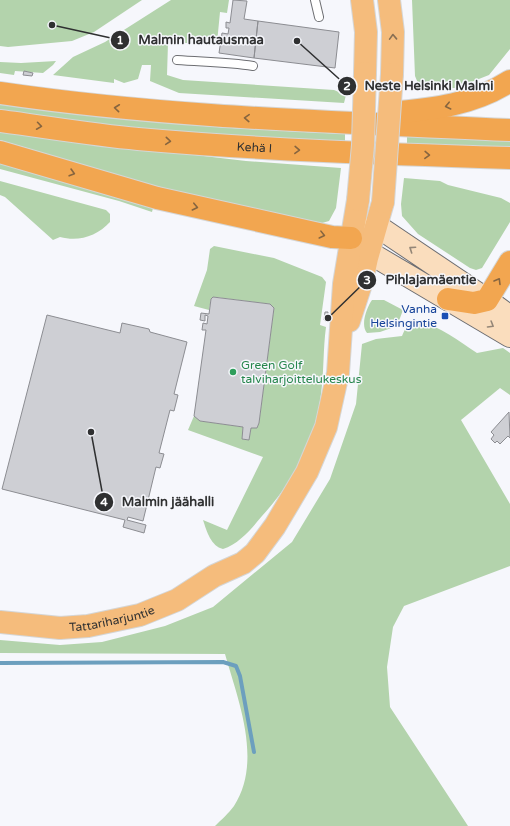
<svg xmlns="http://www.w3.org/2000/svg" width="510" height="826" font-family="'Varela Round',sans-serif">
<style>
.green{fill:#b3d3ac}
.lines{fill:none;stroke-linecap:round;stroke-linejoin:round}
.stream{stroke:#6c9fbe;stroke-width:4}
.building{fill:#cecfd4;stroke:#8c8d92}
.service-casing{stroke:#6d6e72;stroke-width:10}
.secondary-casing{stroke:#6d6e72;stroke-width:24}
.primary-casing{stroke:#d5d6d6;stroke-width:24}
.trunk-casing{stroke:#d5d6d6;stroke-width:24}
.service{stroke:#fff;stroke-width:8}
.secondary{stroke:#faddbd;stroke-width:22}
.primary{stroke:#f5bc7c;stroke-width:22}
.trunk{stroke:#f2a650;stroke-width:22}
.primary-bridge-casing{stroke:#d5d6d6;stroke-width:24;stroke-linecap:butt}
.primary-bridge{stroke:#f5bc7c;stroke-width:22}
.oneway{stroke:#886f53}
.oneway2{stroke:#87653f}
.oneway3{stroke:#948677}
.transit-dot{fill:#1a4fb4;stroke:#f6f7fc;stroke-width:1.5}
.leisure-dot{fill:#2e9e5b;stroke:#f6f7fc;stroke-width:1.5}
.labels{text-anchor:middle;stroke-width:3;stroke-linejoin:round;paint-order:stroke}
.street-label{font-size:12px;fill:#2f3031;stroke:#f6f7fc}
.transit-label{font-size:12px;fill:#164399;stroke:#f6f7fc;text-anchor:end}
.leisure-label{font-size:12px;fill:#27864d;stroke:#f6f7fc;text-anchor:start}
.leader{fill:none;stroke:#2f3031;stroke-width:1.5}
.callout-dot{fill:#2f3031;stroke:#f6f7fc;stroke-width:1.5}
.mark-label{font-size:12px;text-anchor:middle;font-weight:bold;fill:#fff}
.callout-label{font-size:13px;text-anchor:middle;font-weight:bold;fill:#2f3031;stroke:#f6f7fc;stroke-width:3;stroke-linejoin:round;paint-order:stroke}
</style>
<rect width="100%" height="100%" fill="#f6f7fc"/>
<path class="green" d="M0 0H142L94 32 72 41 8 47 0 46Z
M171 0H229L227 13 220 12 217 43H168L167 75 183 80 334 90 346 95 344 103 179 93 150 81 151 65H142L138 79 124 83 114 79V83L53 75 73 57 105 42Z
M412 0H510V49L489 75 456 88H420L415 76Z
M56 61 53 65 43 73 15 71 14 75 0 73V62L21 63Z
M0 104C114 121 230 129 345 134V144L114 128 0 112Z
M0 132 246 161 341 168 336 208 329 221 322 223 191 197 0 140Z
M407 136 510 141V150L407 146Z
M0 160 153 208 152 212 119 201 0 169Z
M404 178 440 181 448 185 501 198 510 203V222L482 268 476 270 470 268 418 234 402 216 401 204Z
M0 181 106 210 110 214V222C97 236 79 242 60 237L53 240 5 197 0 195Z
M214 246 274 258 322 277 326 282 320 325 326 327C323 349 324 371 321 394 315 441 294 481 262 516 252 528 239 544 223 549 211 546 207 532 203 520L227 530 263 457 188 430 194 416 200 421 243 427 242 439 249 440 251 428H257L259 423 274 308 270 304 215 297 211 299 209 310 194 306 207 270 210 249Z
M372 300H384L403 310 397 326 380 332 367 333C360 325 367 307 372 300Z
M418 321C440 326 459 341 477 353L503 348 510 353V395L500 388 461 420 510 504V566L404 606 393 627 387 667 390 707 468 826H215C221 820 229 813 234 806 263 761 238 700 225 654L0 653V640L60 645 102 642 165 626 213 607 292 542 330 479 356 404 362 344 376 339 402 336C406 327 408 322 418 321Z"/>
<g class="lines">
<path class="stream" d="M0 663 223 662 236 666 240 676 254 752"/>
</g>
<path class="building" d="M233 0 247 1 244 19 258 21 254 58 219 53 222 33 228 34 229 28H226V22L230 23Z
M258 21 339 32 335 68 254 58Z
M24 71 33 73 32 76 23 75Z
M213 297 270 304 274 308 259 423 257 428H251L249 440 242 439 243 427 200 421 194 416 206 330H202L203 323 207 324 208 316 205 315V321L200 320 201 313 209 314 211 299Z
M325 312H328L327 320H324Z
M442 313 449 316 448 319 441 315Z
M47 315 120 333 122 323 149 329 150 332 187 342 174 394 178 395 174 411 170 410 159 453 164 454 160 468 156 467 143 521 128 517 127 520 146 525 144 533 123 527 125 520 2 489Z
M509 412 510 438 508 436 500 444 497 441 495 443 491 439 494 435 491 432Z"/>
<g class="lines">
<g class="service-casing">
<path id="service" d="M315 0 319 17
M177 60C203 62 228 62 253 66"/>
</g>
<g class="secondary-casing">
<path id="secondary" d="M510 317 487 300 377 226 351 238 368 252 510 336"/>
</g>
<g class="primary-casing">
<g id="primary">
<path d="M362 0 366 32 365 73"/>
<path d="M389 0 393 32 392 74"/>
<path d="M349 321 362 281 367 258 383 202"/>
<path id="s1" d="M0 622 60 628 88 626 140 615 177 600 214 576 243 563 255 553 275 526 307 472 326 427 338 373 344 284 358 200"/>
</g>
</g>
<g class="trunk-casing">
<g id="trunk">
<path d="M0 93C169 118 339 122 510 130"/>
<path d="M391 113C433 109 473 105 510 81"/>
<path id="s2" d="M0 121C46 127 92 135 138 139 262 150 386 154 510 158"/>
<path d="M0 152 157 198 332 237 351 238"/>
<path d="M448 299 474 303 487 300 510 262"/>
</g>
</g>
<use href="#service" class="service"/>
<use href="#secondary" class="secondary"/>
<use href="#primary" class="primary"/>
<use href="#trunk" class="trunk"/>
<g class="primary-bridge-casing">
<path id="primary-bridge" d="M358 200 363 145 365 73
M383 202 392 74"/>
</g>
<use href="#primary-bridge" class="primary-bridge"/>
</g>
<defs><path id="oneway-chevron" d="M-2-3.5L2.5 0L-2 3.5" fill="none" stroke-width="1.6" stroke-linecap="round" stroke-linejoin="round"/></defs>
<use class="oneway" href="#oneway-chevron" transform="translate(393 37) rotate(-92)"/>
<g class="oneway2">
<use href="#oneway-chevron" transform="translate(448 106) rotate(167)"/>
<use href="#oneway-chevron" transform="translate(117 108) rotate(-174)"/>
<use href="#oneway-chevron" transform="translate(247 118) rotate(-177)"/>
<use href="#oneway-chevron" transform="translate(39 126) rotate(8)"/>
<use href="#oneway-chevron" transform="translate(168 141) rotate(5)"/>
<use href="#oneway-chevron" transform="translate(297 150) rotate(2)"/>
<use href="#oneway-chevron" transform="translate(427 155) rotate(2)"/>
<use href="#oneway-chevron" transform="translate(72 173) rotate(16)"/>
<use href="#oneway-chevron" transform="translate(195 207) rotate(13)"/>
<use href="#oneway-chevron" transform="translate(322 235) rotate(14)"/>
<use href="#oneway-chevron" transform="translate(498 281) rotate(-59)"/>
</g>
<g class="oneway3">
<use href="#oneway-chevron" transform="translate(412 249) rotate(-146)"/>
<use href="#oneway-chevron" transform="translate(491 325) rotate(31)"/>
</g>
<rect class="transit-dot" x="441" y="312" width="8" height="8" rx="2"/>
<circle class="leisure-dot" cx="233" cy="372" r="4"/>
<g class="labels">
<g class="street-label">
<text dy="4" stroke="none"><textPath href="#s2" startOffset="256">Kehä I</textPath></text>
<text dy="4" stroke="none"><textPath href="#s1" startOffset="113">Tattariharjuntie</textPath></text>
</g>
<g class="transit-label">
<text x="437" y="313">Vanha<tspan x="437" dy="14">Helsingintie</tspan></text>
</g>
<g class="leisure-label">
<text x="241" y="369">Green Golf<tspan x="241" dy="14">talviharjoittelukeskus</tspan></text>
</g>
</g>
<path class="leader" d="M52 25L120 40M297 41L347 86M328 318L367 280M91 432L104 502"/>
<g class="callout-dot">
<circle cx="52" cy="25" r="4"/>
<circle cx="297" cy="41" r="4"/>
<circle cx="328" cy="318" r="4"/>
<circle cx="91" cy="432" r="4"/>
<circle cx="120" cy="40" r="10"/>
<circle cx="347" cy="86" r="10"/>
<circle cx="367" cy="280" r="10"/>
<circle cx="104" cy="502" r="10"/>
</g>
<g class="mark-label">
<text x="120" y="44">1</text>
<text x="347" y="90">2</text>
<text x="367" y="284">3</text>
<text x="104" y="506">4</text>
</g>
<g class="callout-label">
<text x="201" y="44">Malmin hautausmaa</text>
<text x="429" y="90">Neste Helsinki Malmi</text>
<text x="431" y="284">Pihlajamäentie</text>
<text x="168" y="506">Malmin jäähalli</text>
</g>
</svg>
